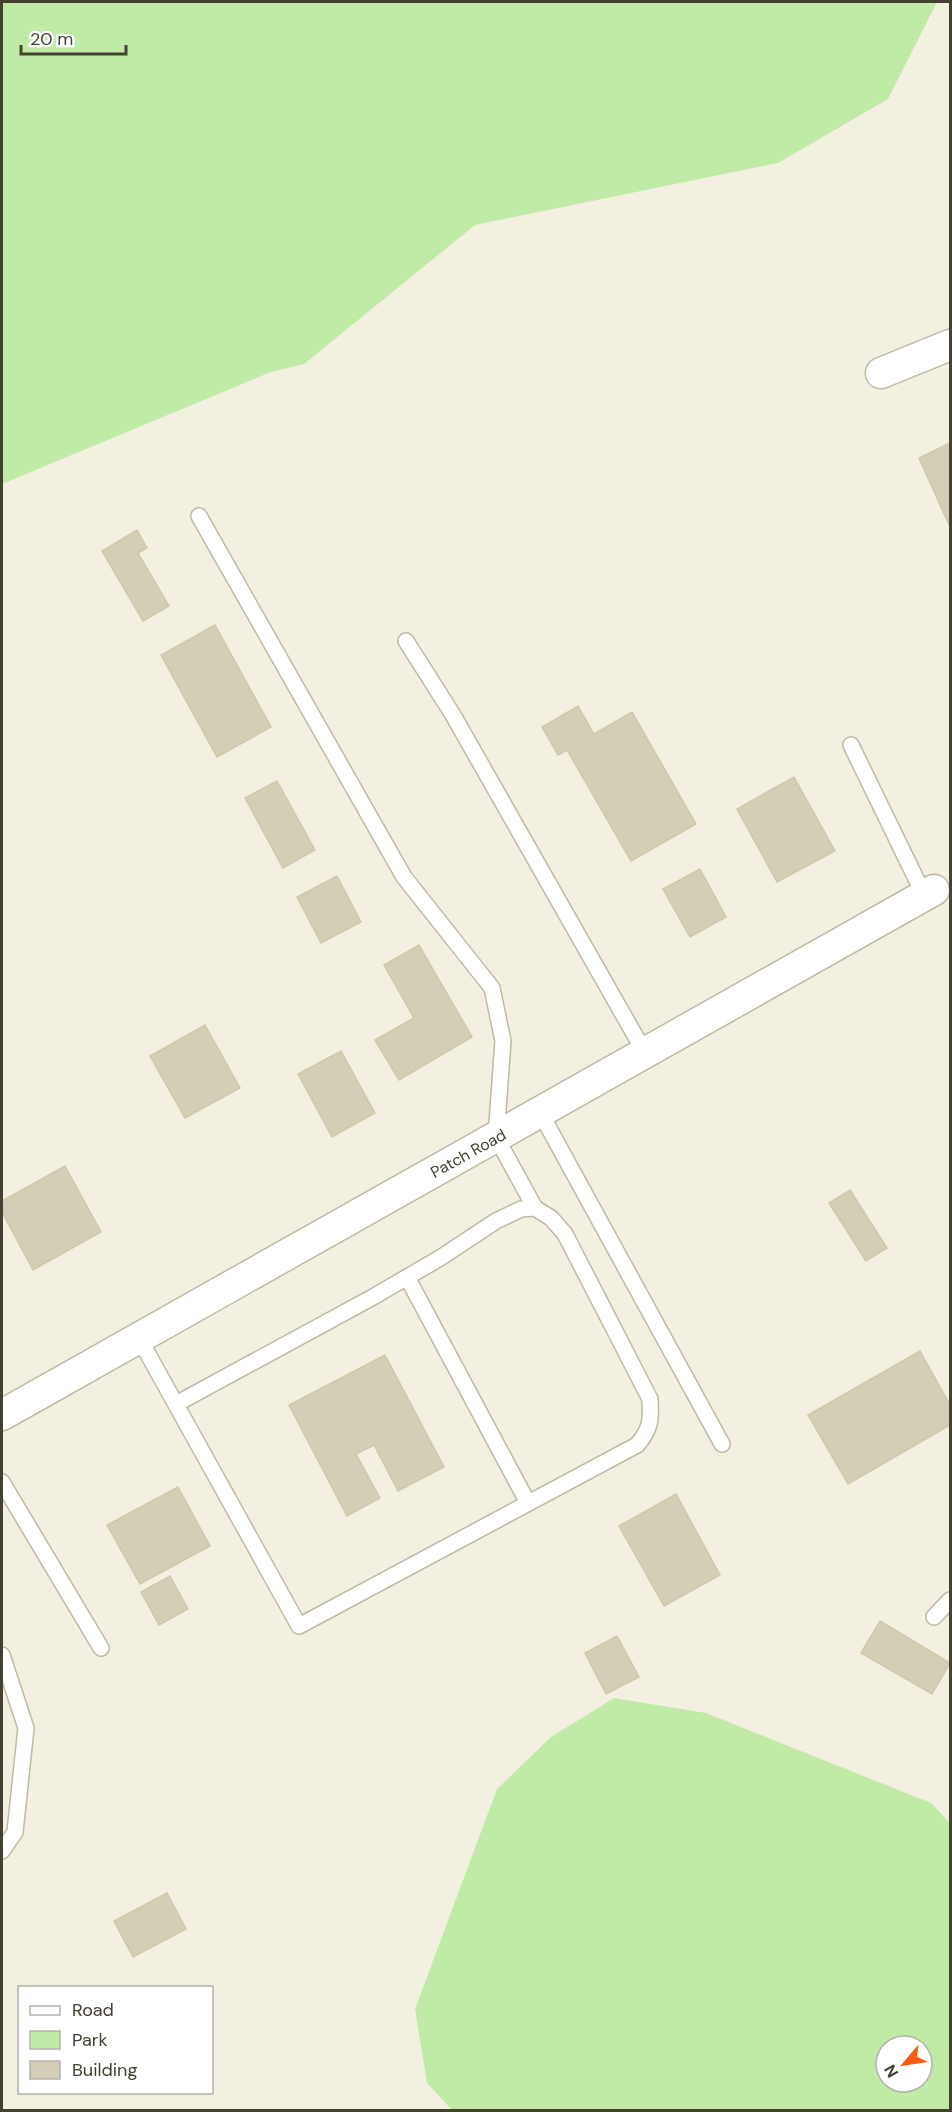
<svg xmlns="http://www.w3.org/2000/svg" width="952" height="2112" font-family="'DM Sans',sans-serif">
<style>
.green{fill:#c0eba6;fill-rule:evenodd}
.building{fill:#d4ceb6;stroke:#d0c8a9;stroke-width:1.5}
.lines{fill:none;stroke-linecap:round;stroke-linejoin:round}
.lane-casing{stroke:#bebaa4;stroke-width:18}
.street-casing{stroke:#bebaa4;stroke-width:33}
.lane{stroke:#fff;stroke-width:15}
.street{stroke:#fff;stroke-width:30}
.labels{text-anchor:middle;stroke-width:6;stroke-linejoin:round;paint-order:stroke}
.street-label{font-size:16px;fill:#444032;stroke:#fff}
</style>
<rect width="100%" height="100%" fill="#f3f0e2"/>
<path class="green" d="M2 2H937L888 99 778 163 475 225 304 364 271 372 2 484Z
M614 1698 706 1713 931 1803 950 1823V2110H452L427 2083 415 2009 497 1789 551 1737ZM886 2046H922V2082H886Z"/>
<path class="building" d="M950 443V527L919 458Z
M137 530 147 548 138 553 169 606 143 621 102 551Z
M215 625 271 727 217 757 161 655Z
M578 706 594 734 632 712 696 824 631 861 567 750 558 755 542 727Z
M794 777 835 851 777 882 737 809Z
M277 781 315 850 283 868 245 798Z
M700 869 726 917 690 937 663 889Z
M337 876 361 922 321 943 297 897Z
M419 945 472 1037 399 1080 375 1040 414 1018 384 965Z
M205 1025 240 1088 185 1118 150 1056Z
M341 1051 375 1113 332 1137 298 1074Z
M65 1166 101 1232 33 1270 2 1212V1201Z
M850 1190 887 1248 866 1261 829 1203Z
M920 1351 950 1405V1425L848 1484 808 1415Z
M385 1355 444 1467 398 1491 374 1445 356 1454 380 1498 347 1516 289 1405Z
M178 1487 210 1546 140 1584 107 1525Z
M676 1494 720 1575 664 1606 619 1526Z
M170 1576 188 1609 159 1625 141 1592Z
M880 1621 950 1663 932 1694 861 1653Z
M617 1636 639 1677 606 1694 585 1653Z
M167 1893 186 1929 133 1957 114 1921Z"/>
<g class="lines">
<g class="lane-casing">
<path id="lane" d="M199 516 404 877 492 988 503 1041 496 1137 535 1208
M406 641 453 715 645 1053
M851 745 924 895
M540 1112 722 1444
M407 1277 528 1503
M139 1338 299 1626 637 1445C651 1429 651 1420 650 1399L565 1234 551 1218 535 1208 521 1209 496 1221 440 1258 373 1297 176 1404
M2 1482 101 1648
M934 1617 950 1600
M2 1655 26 1728 15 1832 2 1851"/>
</g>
<g class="street-casing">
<path id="street" d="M881 373 950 345
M2 1415 934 890"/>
</g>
<use href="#lane" class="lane"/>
<use href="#street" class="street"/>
</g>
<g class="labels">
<g class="street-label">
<text transform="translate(468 1153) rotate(-29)" y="6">Patch Road</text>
</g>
</g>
<rect width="952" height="2112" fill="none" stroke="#444032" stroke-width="6"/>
<rect x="18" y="1986" width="195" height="108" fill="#ffffff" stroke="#b4b3ad" stroke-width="1.5"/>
<rect x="30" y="2006" width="30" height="9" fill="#ffffff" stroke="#b4b3ad" stroke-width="1.5"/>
<text x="72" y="2016" font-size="18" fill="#444032">Road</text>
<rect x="30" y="2031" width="30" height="18" fill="#c0eba6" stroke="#b4b3ad" stroke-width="1.5"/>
<text x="72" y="2046" font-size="18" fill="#444032">Park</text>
<rect x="30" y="2061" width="30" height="18" fill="#d4ceb6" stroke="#b4b3ad" stroke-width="1.5"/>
<text x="72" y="2076" font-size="18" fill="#444032">Building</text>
<g transform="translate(904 2064) rotate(241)"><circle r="28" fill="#ffffff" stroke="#b4b3ad" stroke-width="1.5"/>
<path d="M0-4.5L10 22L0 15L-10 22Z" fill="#ff5b0c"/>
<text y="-9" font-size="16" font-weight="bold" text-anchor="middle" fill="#444032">N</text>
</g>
<path d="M21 45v9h105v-9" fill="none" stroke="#444032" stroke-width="3"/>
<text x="30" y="45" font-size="18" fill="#444032" stroke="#ffffff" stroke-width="4.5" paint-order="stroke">20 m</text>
</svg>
